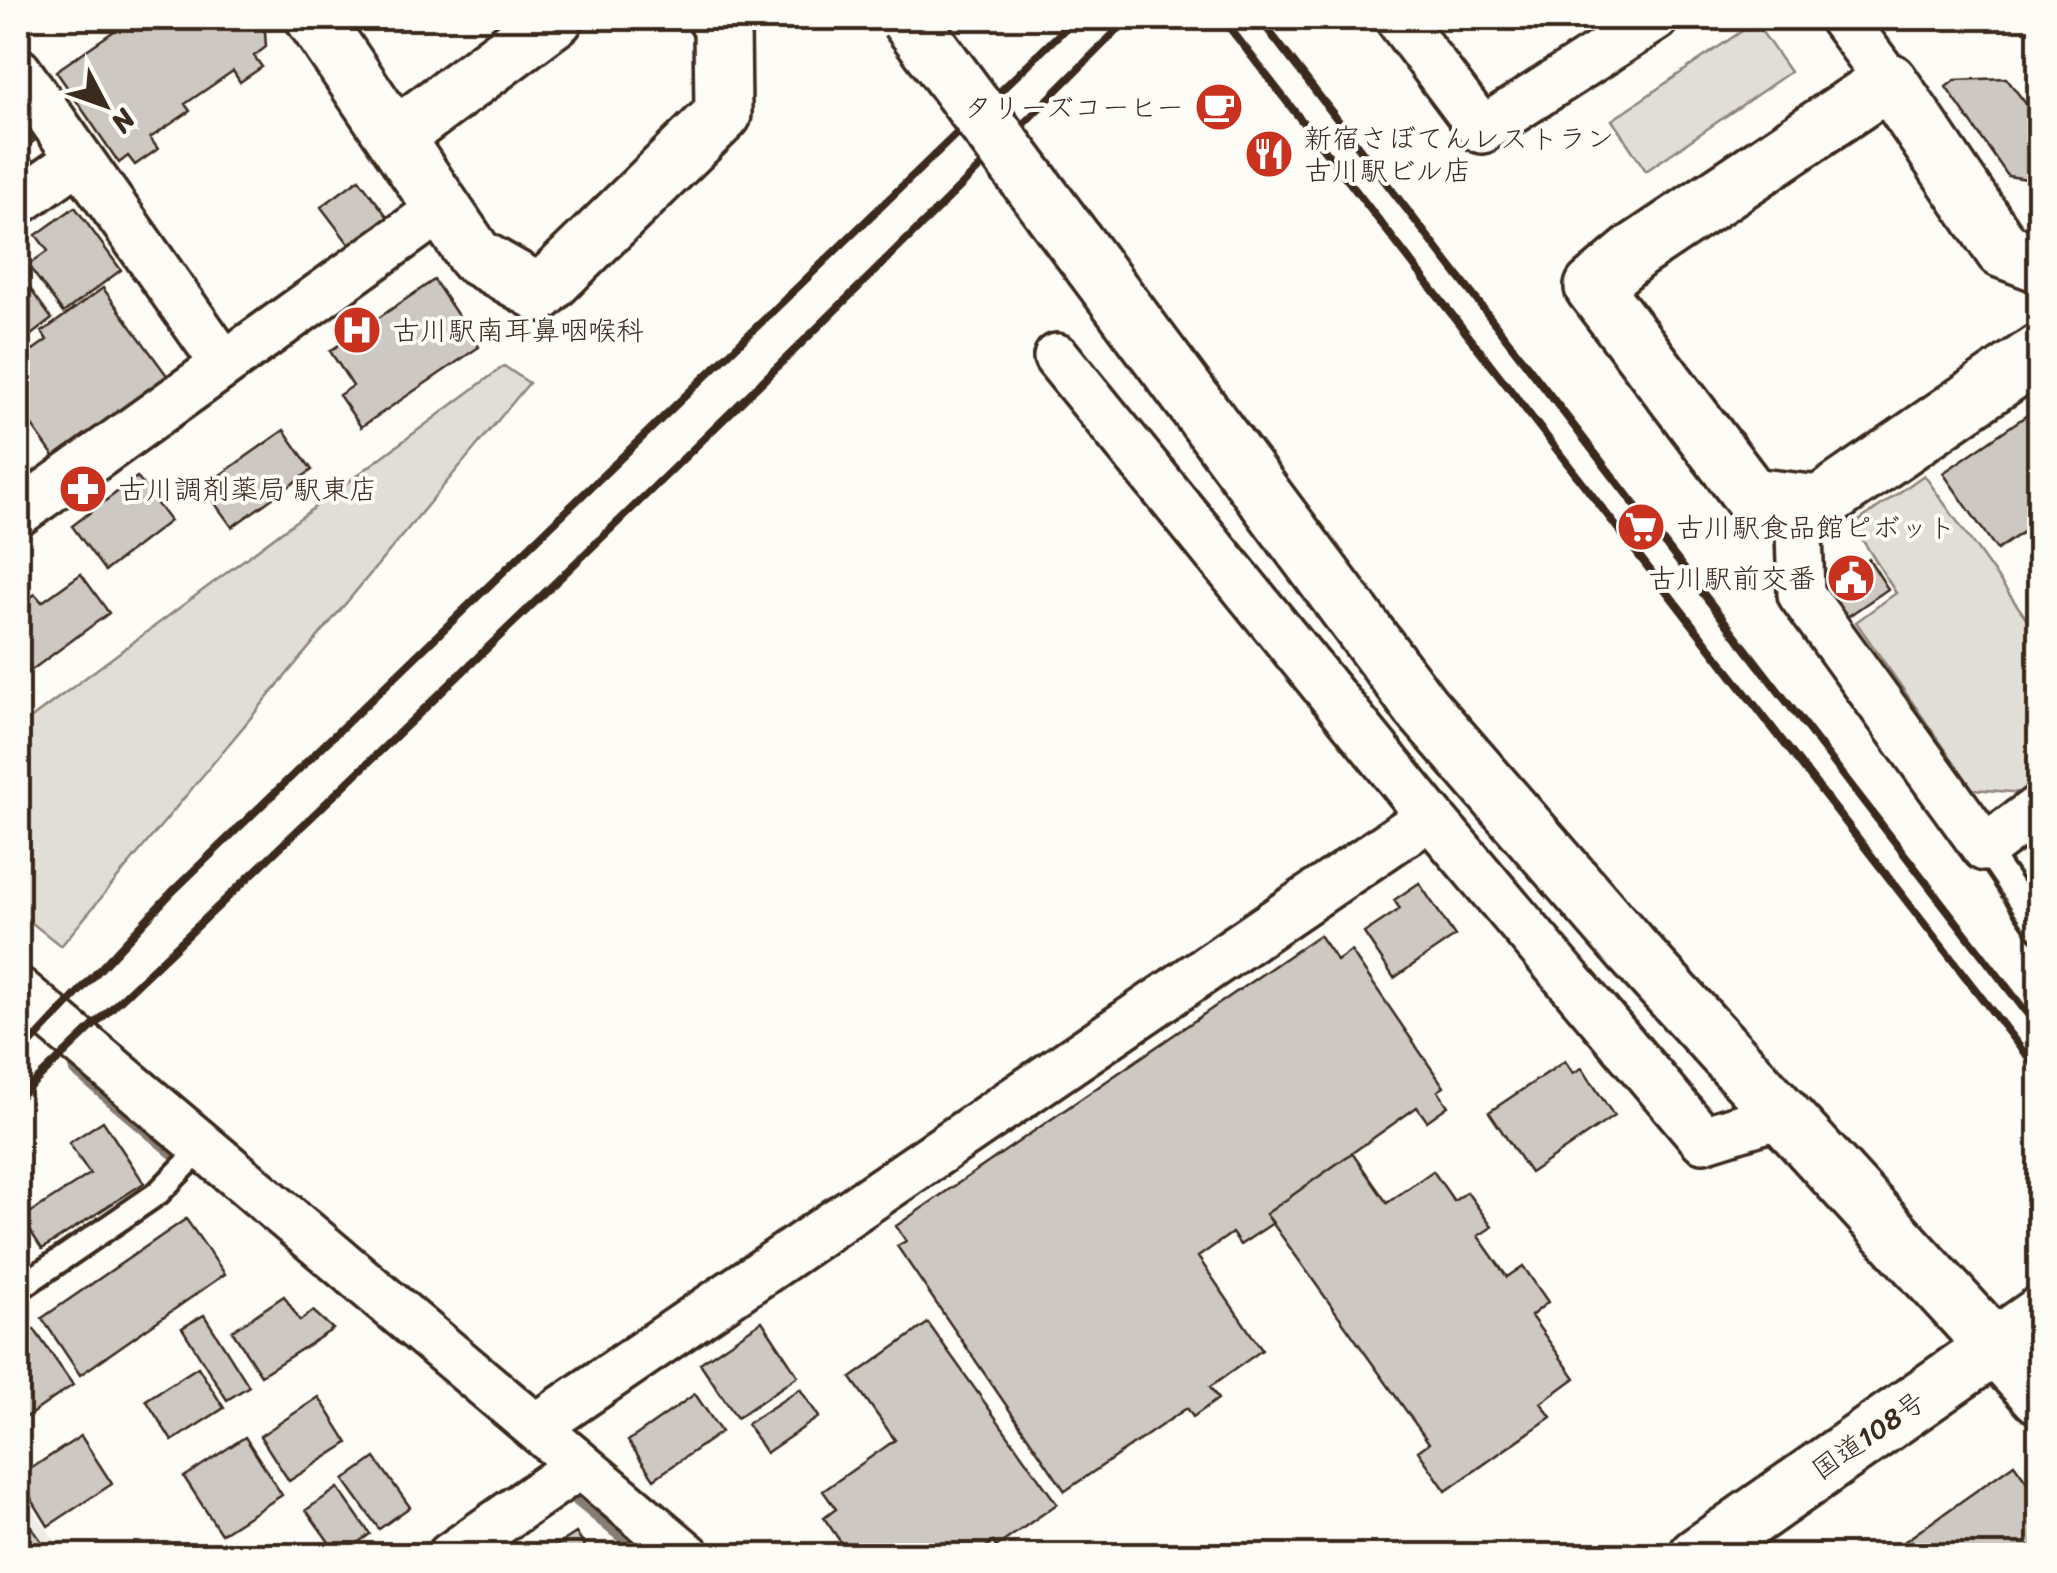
<svg xmlns="http://www.w3.org/2000/svg" width="2057" height="1573" font-family="Sriracha,'Klee One',sans-serif">
<style>
.built{fill:#efece7}
.green{fill:#e1ded7;stroke:#8e847a;stroke-width:2.5}
.lines{fill:none;stroke-linecap:round;stroke-linejoin:round}
.stream{stroke:#887d74;stroke-width:12}
.building{fill:#cdc8c2;stroke:#3b2a1e;stroke-width:2.5}
.service-casing{stroke:#3b2a1e;stroke-width:30}
.minor-casing{stroke:#3b2a1e;stroke-width:52}
.tertiary-casing{stroke:#3b2a1e;stroke-width:62}
.trunk-casing{stroke:#3b2a1e;stroke-width:62}
.service{stroke:#fdfcf7;stroke-width:22}
.minor{stroke:#fdfcf7;stroke-width:45}
.tertiary{stroke:#fdfcf7;stroke-width:55}
.trunk{stroke:#fdfcf7;stroke-width:55}
.rail{stroke:#3b2a1e;stroke-width:8}
.tertiary-bridge-casing{stroke:#3b2a1e;stroke-width:62;stroke-linecap:butt}
.tertiary-bridge{stroke:#fdfcf7;stroke-width:55}
.labels{text-anchor:middle;stroke-width:8;stroke-linejoin:round;paint-order:stroke}
.poi-label{font-size:28px;fill:#3b2a1e;stroke:#fdfcf7;text-anchor:start}
.street-label{font-size:28px;fill:#3b2a1e;stroke:#fdfcf7}
</style>
<rect width="100%" height="100%" fill="#fdfcf7"/>
<filter id="ink" filterUnits="userSpaceOnUse"><feTurbulence type="fractalNoise" baseFrequency=".01" numOctaves="2"/><feDisplacementMap in="SourceGraphic" scale="20" xChannelSelector="R" yChannelSelector="G"/><feConvolveMatrix kernelMatrix="1 2 1 2 8 2 1 2 1" color-interpolation-filters="sRGB"/></filter>
<g filter="url(#ink)">
<path class="built" d="M18 1488 65 1555H18Z"/>
<path class="green" d="M1755 22 1790 72 1646 171 1612 120Z
M504 366 529 383 61 946 18 912V728Z
M1924 475 2039 636V782L2024 793 1973 789 1856 622 1896 593 1853 525Z"/>
<g class="lines">
<path class="stream" d="M75 1070 175 1155
M577 1500 645 1556"/>
</g>
<path class="building" d="M133 18H255L265 32 266 47 254 56 262 67 240 82 233 71 185 104 190 111 150 138 158 149 135 165 128 156 119 163 56 71Z
M2006 78 2040 122V181L2008 176 1946 87 1955 80Z
M18 118 34 141 24 149 34 163 18 175Z
M359 179 393 224 355 252 321 207Z
M75 207 121 270 63 313 28 265 48 251 36 235Z
M21 276 52 319 18 345V279Z
M434 280 479 347 361 427 339 395 353 386 330 351Z
M103 288 171 381 58 462 18 406V361L47 340 42 332Z
M2030 413 2040 427V520L1997 550 1943 473Z
M284 430 312 470 232 527 203 487Z
M137 477 170 521 105 571 72 526Z
M1850 556 1858 568 1869 559 1888 589 1847 617 1820 576Z
M81 574 109 613 21 678 18 673V607L35 594 42 602Z
M1419 883 1455 936 1394 978 1364 933 1400 909 1394 900Z
M1319 935 1337 961 1351 951 1444 1087 1438 1091 1448 1106 1427 1121 1417 1107 1266 1214 1273 1223 1240 1245 1232 1233 1198 1257 1262 1350 1210 1387 1218 1399 1193 1417 1187 1408 1065 1491 897 1246 906 1241 896 1226Z
M1565 1061 1573 1073 1582 1068 1614 1116 1530 1173 1489 1112Z
M103 1121 144 1183 42 1249 22 1218 90 1174 69 1143Z
M1352 1153 1387 1203 1433 1171 1454 1201 1467 1192 1492 1227 1478 1236 1507 1277 1523 1266 1548 1302 1531 1316 1575 1378 1541 1403 1551 1417 1446 1491 1418 1451 1429 1443 1266 1214Z
M186 1219 225 1274 80 1375 42 1318Z
M284 1296 300 1321 313 1311 333 1329 261 1375 232 1331Z
M204 1315 249 1386 227 1400 182 1328Z
M762 1321 798 1376 737 1418 700 1363Z
M928 1323 1057 1504 996 1547 993 1542 974 1556H870L863 1545 849 1554 824 1518 836 1509 823 1491 895 1440 851 1378Z
M34 1329 73 1385 18 1423V1340Z
M198 1367 224 1408 172 1441 146 1400Z
M800 1389 819 1417 766 1453 747 1424Z
M695 1394 721 1432 654 1479 628 1441Z
M319 1397 348 1443 289 1481 260 1436Z
M81 1436 112 1484 48 1526 18 1477Z
M245 1437 282 1495 221 1534 184 1477Z
M375 1458 410 1507 379 1529 344 1480Z
M2014 1464 2040 1500V1537L2034 1541 2040 1556 2019 1552 2014 1556H1884Z
M338 1488 370 1534 339 1556 306 1510Z
M20 1511 52 1556H18Z
M576 1533 591 1556H541Z"/>
<g class="lines">
<g class="service-casing">
<path id="service" d="M1985 848 2040 929
M18 1289 158 1193 204 1146"/>
</g>
<g class="minor-casing">
<path id="minor" d="M1398 18 1482 130 1656 18
M1842 18 1889 81
M18 71 224 364
M18 202 79 159
M1057 357 1430 816 1703 1139 1783 1114
M1798 500 1801 594 1985 848 2040 807
M18 513 442 208
M18 990 688 1556
M536 1427 1430 816
M450 1556 580 1465"/>
</g>
<g class="tertiary-casing">
<path id="tertiary" d="M314 18 475 256 540 293 723 114 722 25 716 18
M395 137 555 18
M2040 264 2003 250 1889 81 1636 251 1593 287 1751 496 1820 504 2040 352
M1421 707 1631 949 2040 1396"/>
</g>
<g class="trunk-casing">
<path id="trunk" d="M1697 1556 2040 1315"/>
</g>
<use href="#service" class="service"/>
<use href="#minor" class="minor"/>
<use href="#tertiary" class="tertiary"/>
<use href="#trunk" class="trunk"/>
<path class="rail" d="M1222 18 2040 1073
M1259 18 2040 1030
M18 1057 172 892 1076 18
M18 1098C391 741 765 385 1129 18"/>
<g class="tertiary-bridge-casing">
<path id="tertiary-bridge" d="M908 18 1421 707"/>
</g>
<use href="#tertiary-bridge" class="tertiary-bridge"/>
</g>
</g>
<defs>
<g id="cafe-disc" transform="scale(2.5)"><circle r="9.5" fill="#c8321e" stroke="#fdfcf7"/><path d="M-5.5-4.5H6V0H3Q3 3.5 0 3.5H-2.5Q-5.5 3.5-5.5 0ZM3-3.2v2h1.7v-2ZM-6 4.5H4V6H-6Z" fill="#fff"/></g>
<g id="restaurant-disc" transform="scale(2.5)"><circle r="9.5" fill="#c8321e" stroke="#fdfcf7"/><path d="M-5-6h1v4h1v-4h1v4h1v-4h1v5L-1.5 .5V6h-2V.5L-5-1ZM5-6V6H3V1.5H1.5Q1.5-4 5-6Z" fill="#fff"/></g>
<g id="hospital-disc" transform="scale(2.5)"><circle r="9.5" fill="#c8321e" stroke="#fdfcf7"/><path d="M-5-5h3v3.5h4V-5h3V5h-3V1.5h-4V5h-3Z" fill="#fff"/></g>
<g id="pharmacy-disc" transform="scale(2.5)"><circle r="9.5" fill="#c8321e" stroke="#fdfcf7"/><path d="M-2-6h4v4h4v4h-4v4h-4v-4h-4v-4h4Z" fill="#fff"/></g>
<g id="supermarket-disc" transform="scale(2.5)"><circle r="9.5" fill="#c8321e" stroke="#fdfcf7"/><path d="M-6-5.5h2.5l.6 2H6L4.5 2H-2.5L-4.4-4H-6ZM-1.5 3.2a1.3 1.3 0 1 0 .1 0ZM3 3.2a1.3 1.3 0 1 0 .1 0Z" fill="#fff"/></g>
<g id="civic-disc" transform="scale(2.5)"><circle r="9.5" fill="#c8321e" stroke="#fdfcf7"/><path d="M-.6-6.5H3V-4.5H.6V-3L4-1V1h2V6H-6V1h2V-1L-.6-3ZM-1.2 2.5V6h2.4V2.5Z" fill="#fff"/></g>
</defs>
<g fill-rule="evenodd">
<use href="#cafe-disc" x="1219" y="107"/>
<use href="#restaurant-disc" x="1269" y="154"/>
<use href="#hospital-disc" x="357" y="330"/>
<use href="#pharmacy-disc" x="83" y="489"/>
<use href="#supermarket-disc" x="1641" y="527"/>
<use href="#civic-disc" x="1851" y="578"/>
</g>
<g class="labels">
<g class="poi-label">
<text x="1184" y="117" text-anchor="end">タリーズコーヒー</text>
<text x="1304" y="148">新宿さぼてんレストラン<tspan x="1304" dy="32">古川駅ビル店</tspan></text>
<text x="392" y="340">古川駅南耳鼻咽喉科</text>
<text x="118" y="499">古川調剤薬局 駅東店</text>
<text x="1676" y="537">古川駅食品館ピボット</text>
<text x="1816" y="588" text-anchor="end">古川駅前交番</text>
</g>
<g class="street-label">
<text transform="translate(1868 1435) rotate(-35)" y="10">国道108号</text>
</g>
</g>
<rect width="2057" height="1573" fill="none" stroke="#fdfcf7" stroke-width="60"/>
<rect x="30" y="30" width="1997" height="1513" fill="none" stroke="#3b2a1e" stroke-width="4" filter="url(#ink)"/>
<g transform="translate(105 105) rotate(131)" stroke="#fdfcf7" stroke-width="8" paint-order="stroke">
<path d="M0-8L18 38L0 25L-18 38Z" fill="#3b2a1e"/>
<text y="-15" font-size="28" font-weight="bold" text-anchor="middle" fill="#3b2a1e">N</text>
</g>
</svg>
